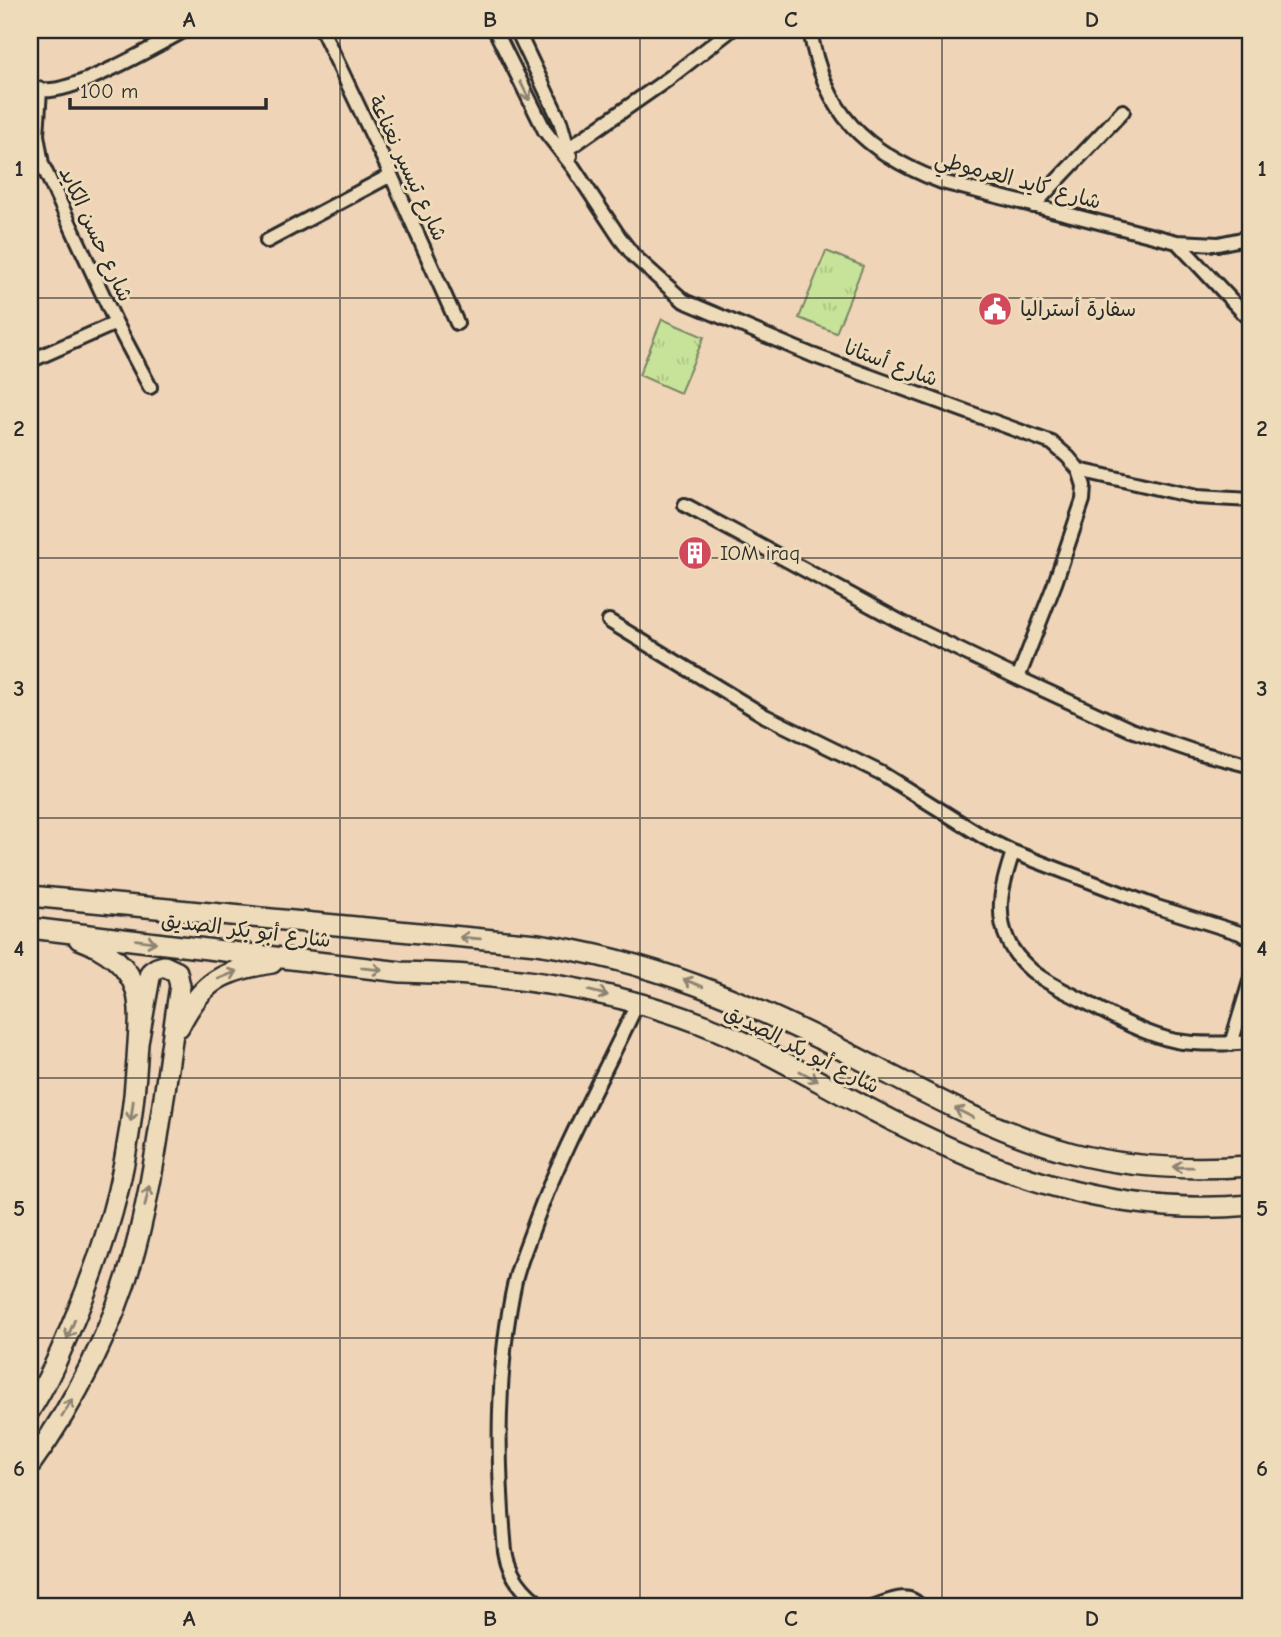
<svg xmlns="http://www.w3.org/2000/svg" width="1281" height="1637" font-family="'Comic Neue','Playpen Sans Arabic',sans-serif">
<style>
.grass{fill:url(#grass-tufts);stroke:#798662;stroke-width:2}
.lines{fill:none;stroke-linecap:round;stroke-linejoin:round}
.minor-casing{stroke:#2b2b2b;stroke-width:18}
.primary-casing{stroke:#2b2b2b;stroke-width:24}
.minor{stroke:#eedbb9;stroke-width:12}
.primary{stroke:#eedbb9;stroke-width:19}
.oneway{stroke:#8c8372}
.grid{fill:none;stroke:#2b2b2b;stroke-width:2;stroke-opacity:0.55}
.labels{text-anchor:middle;stroke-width:6;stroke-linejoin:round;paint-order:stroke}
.street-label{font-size:21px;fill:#2b2b2b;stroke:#eedbb9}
.poi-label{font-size:21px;fill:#2b2b2b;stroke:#eedbb9;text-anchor:start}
.neatline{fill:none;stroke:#2b2b2b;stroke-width:2.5}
.grid-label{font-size:23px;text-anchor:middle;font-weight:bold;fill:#2b2b2b}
</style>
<defs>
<pattern id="grass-tufts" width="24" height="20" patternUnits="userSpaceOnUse" patternTransform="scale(1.75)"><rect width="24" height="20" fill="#c7e299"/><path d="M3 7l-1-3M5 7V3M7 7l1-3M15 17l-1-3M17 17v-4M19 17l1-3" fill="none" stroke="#abc284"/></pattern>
</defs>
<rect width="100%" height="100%" fill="#efd4b8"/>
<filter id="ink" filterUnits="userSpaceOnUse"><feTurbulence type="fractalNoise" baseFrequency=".0143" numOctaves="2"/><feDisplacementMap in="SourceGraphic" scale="14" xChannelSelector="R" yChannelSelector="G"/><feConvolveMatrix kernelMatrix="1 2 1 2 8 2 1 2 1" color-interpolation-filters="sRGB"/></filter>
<g filter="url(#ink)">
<path class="grass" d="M826 251 863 266 836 333 799 318Z
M662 319 704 337 680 393 639 375Z"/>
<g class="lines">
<g class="minor-casing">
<path id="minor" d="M322 30 391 175 457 323
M495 30 545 131 573 167 620 238 634 256 684 301 812 355 1052 443 1068 457 1079 470 1197 497 1251 500
M517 30 560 121 570 156
M810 30C824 113 864 152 942 182L1177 242 1218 244 1251 237
M30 86C37 89 44 91 51 90 82 88 156 46 185 30
M40 90 37 135 42 164 116 323 150 387
M562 153 668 79 731 30
M1033 206 1123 111
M267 241 391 175
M1177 242 1251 321
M30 361 116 323
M685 505 901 622 1018 678 1055 583 1083 500 1084 486 1079 470
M609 621 765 716 881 773 985 838 1013 852 1157 907 1240 933 1251 940
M1018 678 1131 730 1193 751 1251 766
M1013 852C1003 882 994 911 1008 941 1013 953 1022 962 1031 970 1046 983 1065 991 1082 1000 1112 1016 1143 1034 1176 1041 1201 1045 1226 1044 1251 1042
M1231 1044 1251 978
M544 1607C523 1593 509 1576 505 1551 497 1461 496 1369 515 1281 520 1260 529 1240 536 1220 564 1145 603 1076 637 1004
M872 1607C888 1602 909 1590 920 1607"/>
</g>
<g class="primary-casing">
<path id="primary" d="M30 896 537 944C650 960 745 1001 846 1052 920 1090 991 1131 1072 1153 1130 1168 1193 1170 1251 1166
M30 928 401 972C504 974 605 987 702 1024 762 1047 816 1081 872 1110 993 1174 1112 1218 1251 1205
M179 1027C202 981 222 971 272 963
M30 1410C48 1382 61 1351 74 1320 112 1231 131 1156 137 1059 138 1037 142 1011 136 990 127 963 104 948 79 939
M30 1465C76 1402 114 1326 135 1250 158 1164 166 1074 180 986L177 972 164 966 157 968 151 972 138 1043"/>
</g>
<use href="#minor" class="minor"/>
<use href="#primary" class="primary"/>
</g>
<defs><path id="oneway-shaft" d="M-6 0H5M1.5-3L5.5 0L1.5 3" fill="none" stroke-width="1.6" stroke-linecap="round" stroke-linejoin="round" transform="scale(1.75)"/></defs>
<g class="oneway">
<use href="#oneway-shaft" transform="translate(525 91) rotate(64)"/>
<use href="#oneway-shaft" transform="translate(470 938) rotate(-175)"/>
<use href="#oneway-shaft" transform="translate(146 941) rotate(7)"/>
<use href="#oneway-shaft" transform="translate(372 969) rotate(6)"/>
<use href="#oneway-shaft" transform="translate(228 975) rotate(-22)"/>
<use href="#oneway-shaft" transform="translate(693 983) rotate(-159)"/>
<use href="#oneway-shaft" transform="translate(598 993) rotate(14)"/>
<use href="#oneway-shaft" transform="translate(809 1076) rotate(29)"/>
<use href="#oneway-shaft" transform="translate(132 1111) rotate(97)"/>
<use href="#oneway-shaft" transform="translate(964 1113) rotate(-153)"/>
<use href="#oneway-shaft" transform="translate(1183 1167) rotate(-179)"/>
<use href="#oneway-shaft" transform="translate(147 1196) rotate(-78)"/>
<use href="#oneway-shaft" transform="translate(71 1329) rotate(112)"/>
<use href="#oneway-shaft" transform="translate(67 1408) rotate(-60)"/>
</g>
</g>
<path class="grid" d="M340 30V1607M640 30V1607M942 30V1607M30 298H1251M30 558H1251M30 818H1251M30 1078H1251M30 1338H1251"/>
<defs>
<g id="civic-disc" transform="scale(1.75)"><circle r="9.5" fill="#d1495b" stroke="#eedbb9"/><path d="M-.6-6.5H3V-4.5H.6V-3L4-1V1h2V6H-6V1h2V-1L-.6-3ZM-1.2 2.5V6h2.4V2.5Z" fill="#fff"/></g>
<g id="building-disc" transform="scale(1.75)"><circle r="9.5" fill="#d1495b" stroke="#eedbb9"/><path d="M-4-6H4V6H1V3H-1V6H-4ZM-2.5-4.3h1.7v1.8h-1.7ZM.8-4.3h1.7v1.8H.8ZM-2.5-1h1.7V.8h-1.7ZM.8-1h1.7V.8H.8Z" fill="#fff"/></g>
</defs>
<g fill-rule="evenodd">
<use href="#civic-disc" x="995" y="309"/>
<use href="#building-disc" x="695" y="553"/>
</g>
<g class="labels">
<g class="street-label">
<text transform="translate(408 168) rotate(65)" y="7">شارع تيسير نعناعة</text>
<text transform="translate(1018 180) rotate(15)" y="7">شارع كايد العرموطي</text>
<text transform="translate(96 234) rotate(65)" y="7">شارع حسن الكايد</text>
<text transform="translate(891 363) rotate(20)" y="7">شارع أستانا</text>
<text transform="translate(246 930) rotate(7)" y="7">شارع أبو بكر الصديق</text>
<text transform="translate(802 1049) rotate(27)" y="7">شارع أبو بكر الصديق</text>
</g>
<g class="poi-label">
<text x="1020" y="316">سفارة أستراليا</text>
<text x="720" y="560">IOM iraq</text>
</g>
</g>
<rect width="1281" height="1637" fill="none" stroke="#eedbb9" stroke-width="77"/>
<path d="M70 98v10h196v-10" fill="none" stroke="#2b2b2b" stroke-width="3.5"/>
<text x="80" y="98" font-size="21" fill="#2b2b2b" stroke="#eedbb9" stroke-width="5" paint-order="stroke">100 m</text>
<rect x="38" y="38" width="1204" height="1560" class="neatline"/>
<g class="grid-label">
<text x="189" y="27">A</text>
<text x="490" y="27">B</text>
<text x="791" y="27">C</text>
<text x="1092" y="27">D</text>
<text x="19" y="176">1</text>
<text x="1262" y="176">1</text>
<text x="19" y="436">2</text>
<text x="1262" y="436">2</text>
<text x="19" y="696">3</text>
<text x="1262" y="696">3</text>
<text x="19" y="956">4</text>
<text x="1262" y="956">4</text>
<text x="19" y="1216">5</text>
<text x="1262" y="1216">5</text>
<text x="19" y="1476">6</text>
<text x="1262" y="1476">6</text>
<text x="189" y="1626">A</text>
<text x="490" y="1626">B</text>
<text x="791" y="1626">C</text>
<text x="1092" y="1626">D</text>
</g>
</svg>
